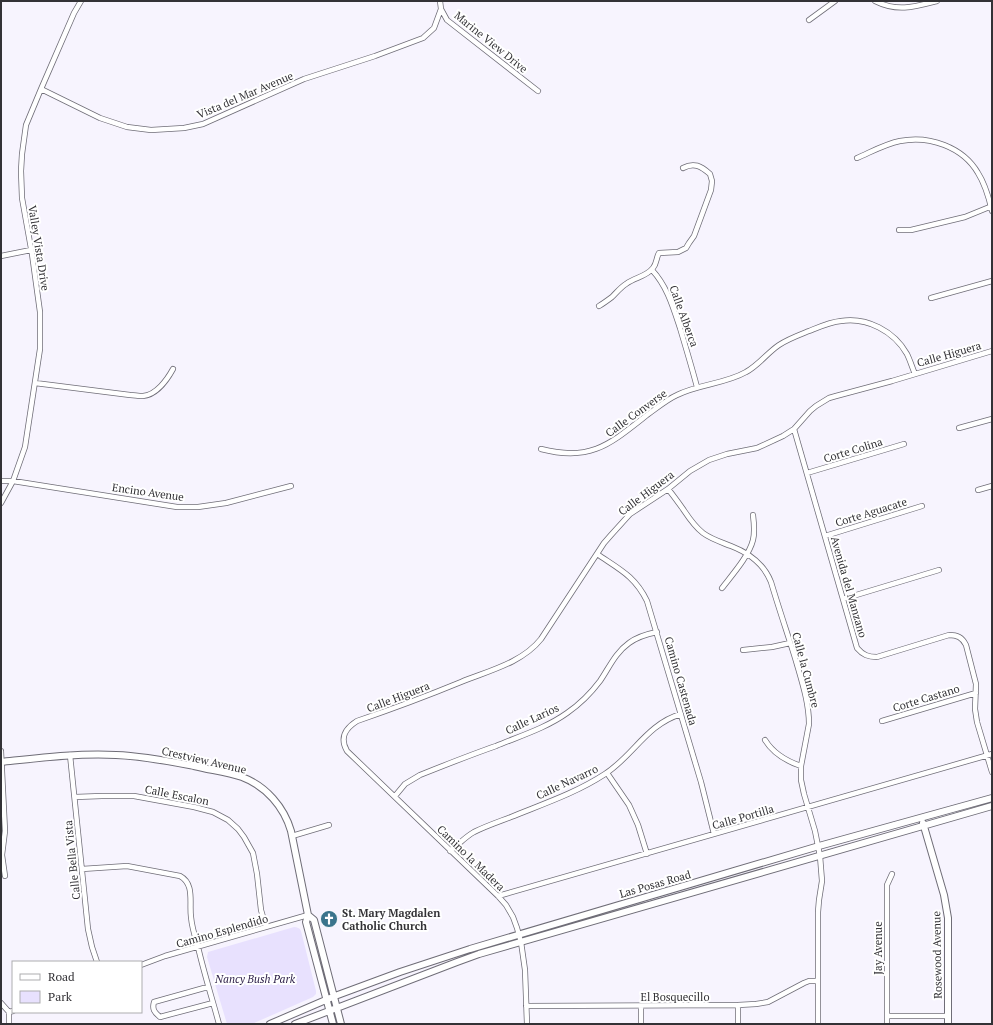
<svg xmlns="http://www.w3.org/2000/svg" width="993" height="1025" font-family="'PT Serif',serif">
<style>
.green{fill:#e8e1fe}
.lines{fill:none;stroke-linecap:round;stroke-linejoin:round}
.street-casing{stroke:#6f6d77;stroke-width:6}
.secondary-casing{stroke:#6f6d77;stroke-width:8}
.street{stroke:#fff;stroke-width:4.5}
.secondary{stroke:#fff;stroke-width:6}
.labels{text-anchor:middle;stroke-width:4;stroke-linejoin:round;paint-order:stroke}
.street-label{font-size:11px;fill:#333236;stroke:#fff}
.poi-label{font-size:11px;font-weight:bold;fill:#333236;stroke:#fff;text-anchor:start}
.park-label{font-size:11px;font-style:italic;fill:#2d2048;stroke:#fff}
</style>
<rect width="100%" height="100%" fill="#f7f4fe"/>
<path class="green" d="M294 927C297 927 300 928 301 931L316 991V994L313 997 252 1024H227L207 957 208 952Z"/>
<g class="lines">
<g class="street-casing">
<path id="street" d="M440 1 441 9 447 20 538 91
M875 1C897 12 914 7 937 1
M809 20 835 1
M41 89 100 118 127 127 151 130 184 128 203 124 304 79 375 56 423 38 434 28 441 9
M857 158C871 152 885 144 900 141 929 135 963 147 978 173 985 184 989 198 992 211
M899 230H911L965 217 992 206
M1 256 31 250
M652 270C667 286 673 307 680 328 686 348 692 368 697 387
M931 298 992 281
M599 306C604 303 608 300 612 297 617 292 621 287 626 284 635 277 646 277 653 268 657 263 656 258 659 253L678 252 686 248 689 243 694 236 711 190 712 181 710 174C701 166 694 162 683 168
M35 383 130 395C134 395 138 396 143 396 156 395 167 380 173 369
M959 428 992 419
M794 429 857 648C863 655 868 657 877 657L949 635C957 635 962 637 966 645L976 684 975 709 977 722 992 772
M541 449C591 462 610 444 647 415 657 408 666 400 677 395 699 384 725 384 746 372 759 365 767 353 779 345 788 339 799 335 809 331 819 327 830 322 841 321 867 317 894 331 907 354 910 360 912 367 915 374
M807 473 904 444
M1 481H13L177 507H198L226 503 291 486
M668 489C673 495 678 502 683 509 689 518 694 526 703 533 711 539 721 542 731 546 749 553 764 564 771 582 779 609 788 635 796 661 802 682 809 703 809 724L801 766V780L804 794 815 831 820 856 822 881 819 900 818 912V1024
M978 490 992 486
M1 503 13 481 25 447 40 349V312L32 254 22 198 21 171 22 154 26 125 41 89 74 13 81 1
M825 536 922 506
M597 554C619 569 635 576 647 601L701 782 714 834
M722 588C732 575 749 556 753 540 755 532 754 523 753 515
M843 599 939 570
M743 650 772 647 790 643
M882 721 976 693
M765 740C773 753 786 761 801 766
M1 751 5 831 2 855 5 876
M70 755 88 929 92 947 97 962
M607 773 629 805 638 825 647 854
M395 796 405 784 420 775C445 765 470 755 496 746 520 736 546 728 567 713 580 704 591 693 600 681 609 668 615 653 629 643 637 637 647 634 657 632
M75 797 102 796H134L194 807 213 812 228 820 238 829 244 837 253 853 257 874 261 910 266 927
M292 836 329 825
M450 851C458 845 465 837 474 832 486 826 498 822 511 817 543 804 576 793 605 774 633 756 647 724 681 714
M82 869 127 866 180 876C195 884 189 903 191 917 192 928 195 937 198 947 204 973 212 998 219 1024
M498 896 992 754
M141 965 165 956 308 915
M209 988H204L154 1002C152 1009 154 1012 160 1017L213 1003
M1 1003 9 1012
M738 1005V1024
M526 1006 738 1005 756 1004 768 1002 804 983 809 981H818
M641 1006V1024
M887 1016H948
M9 1024V1012L13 1011
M527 1024 525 970 521 942 517 928 513 917 506 905 498 896 347 751C339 737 346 728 357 721 392 709 427 696 461 682 488 671 522 663 541 639L604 543 611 535 630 514 668 489 690 471 709 460 727 454 757 448 783 436 794 429 810 411 816 406 829 398 836 396 892 381 992 351
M887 1024V885L892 874"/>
</g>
<g class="secondary-casing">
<path id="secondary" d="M1 762C39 758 78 753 116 755 143 756 168 761 194 766 210 770 226 772 242 777 266 786 284 807 291 831L308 915 306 922 333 1024
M923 823 944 895 948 918V1024
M308 915 314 920 341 1024
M270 1024 335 996 400 972 470 949 819 846 992 798
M295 1024 457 962 479 954 992 806"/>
</g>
<use href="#street" class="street"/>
<use href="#secondary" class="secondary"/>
</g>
<defs>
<g id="church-disc" transform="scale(0.9)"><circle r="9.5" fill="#3a748c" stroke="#fff"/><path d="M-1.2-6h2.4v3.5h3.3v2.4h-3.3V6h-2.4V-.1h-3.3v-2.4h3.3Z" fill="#fff"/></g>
</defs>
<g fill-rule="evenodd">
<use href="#church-disc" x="329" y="919"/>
</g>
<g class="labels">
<g class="street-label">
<text transform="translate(491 42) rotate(39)" y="4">Marine View Drive</text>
<text transform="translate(245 95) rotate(-23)" y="4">Vista del Mar Avenue</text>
<text transform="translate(39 248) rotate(81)" y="4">Valley Vista Drive</text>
<text transform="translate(684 316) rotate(70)" y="4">Calle Alberca</text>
<text transform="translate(949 354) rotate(-16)" y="4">Calle Higuera</text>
<text transform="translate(636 413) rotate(-36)" y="4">Calle Converse</text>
<text transform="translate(853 450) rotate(-17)" y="4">Corte Colina</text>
<text transform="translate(148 492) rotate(8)" y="4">Encino Avenue</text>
<text transform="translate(646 493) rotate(-37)" y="4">Calle Higuera</text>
<text transform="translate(871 512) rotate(-17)" y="4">Corte Aguacate</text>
<text transform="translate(849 587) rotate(74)" y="4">Avenida del Manzano</text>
<text transform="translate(806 670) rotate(75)" y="4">Calle la Cumbre</text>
<text transform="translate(681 681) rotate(74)" y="4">Camino Castenada</text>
<text transform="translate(398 697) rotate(-21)" y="4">Calle Higuera</text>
<text transform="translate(926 698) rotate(-17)" y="4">Corte Castano</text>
<text transform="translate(532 719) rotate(-25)" y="4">Calle Larios</text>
<text transform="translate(204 760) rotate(13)" y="4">Crestview Avenue</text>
<text transform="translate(567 782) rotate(-25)" y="4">Calle Navarro</text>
<text transform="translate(177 795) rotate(11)" y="4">Calle Escalon</text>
<text transform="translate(743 817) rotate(-16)" y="4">Calle Portilla</text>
<text transform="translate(471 858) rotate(44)" y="4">Camino la Madera</text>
<text transform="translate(72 860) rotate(-96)" y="4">Calle Bella Vista</text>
<text transform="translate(655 884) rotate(-16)" y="4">Las Posas Road</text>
<text transform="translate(222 931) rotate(-16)" y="4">Camino Esplendido</text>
<text transform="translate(878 948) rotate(-90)" y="4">Jay Avenue</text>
<text transform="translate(937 955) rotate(-91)" y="4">Rosewood Avenue</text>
<text x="675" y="1001">El Bosquecillo</text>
</g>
<g class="poi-label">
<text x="342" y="917">St. Mary Magdalen<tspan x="342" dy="13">Catholic Church</tspan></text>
</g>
<g class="park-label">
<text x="255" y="983">Nancy Bush Park</text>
</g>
</g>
<rect width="993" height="1025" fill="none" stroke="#333236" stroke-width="4"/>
<rect x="12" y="961" width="130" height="52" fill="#ffffff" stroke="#adadaf"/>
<rect x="20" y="974" width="20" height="6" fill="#ffffff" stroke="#adadaf"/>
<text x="48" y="981" font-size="12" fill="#333236">Road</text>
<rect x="20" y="991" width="20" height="12" fill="#e8e1fe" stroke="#adadaf"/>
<text x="48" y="1001" font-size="12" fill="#333236">Park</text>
</svg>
